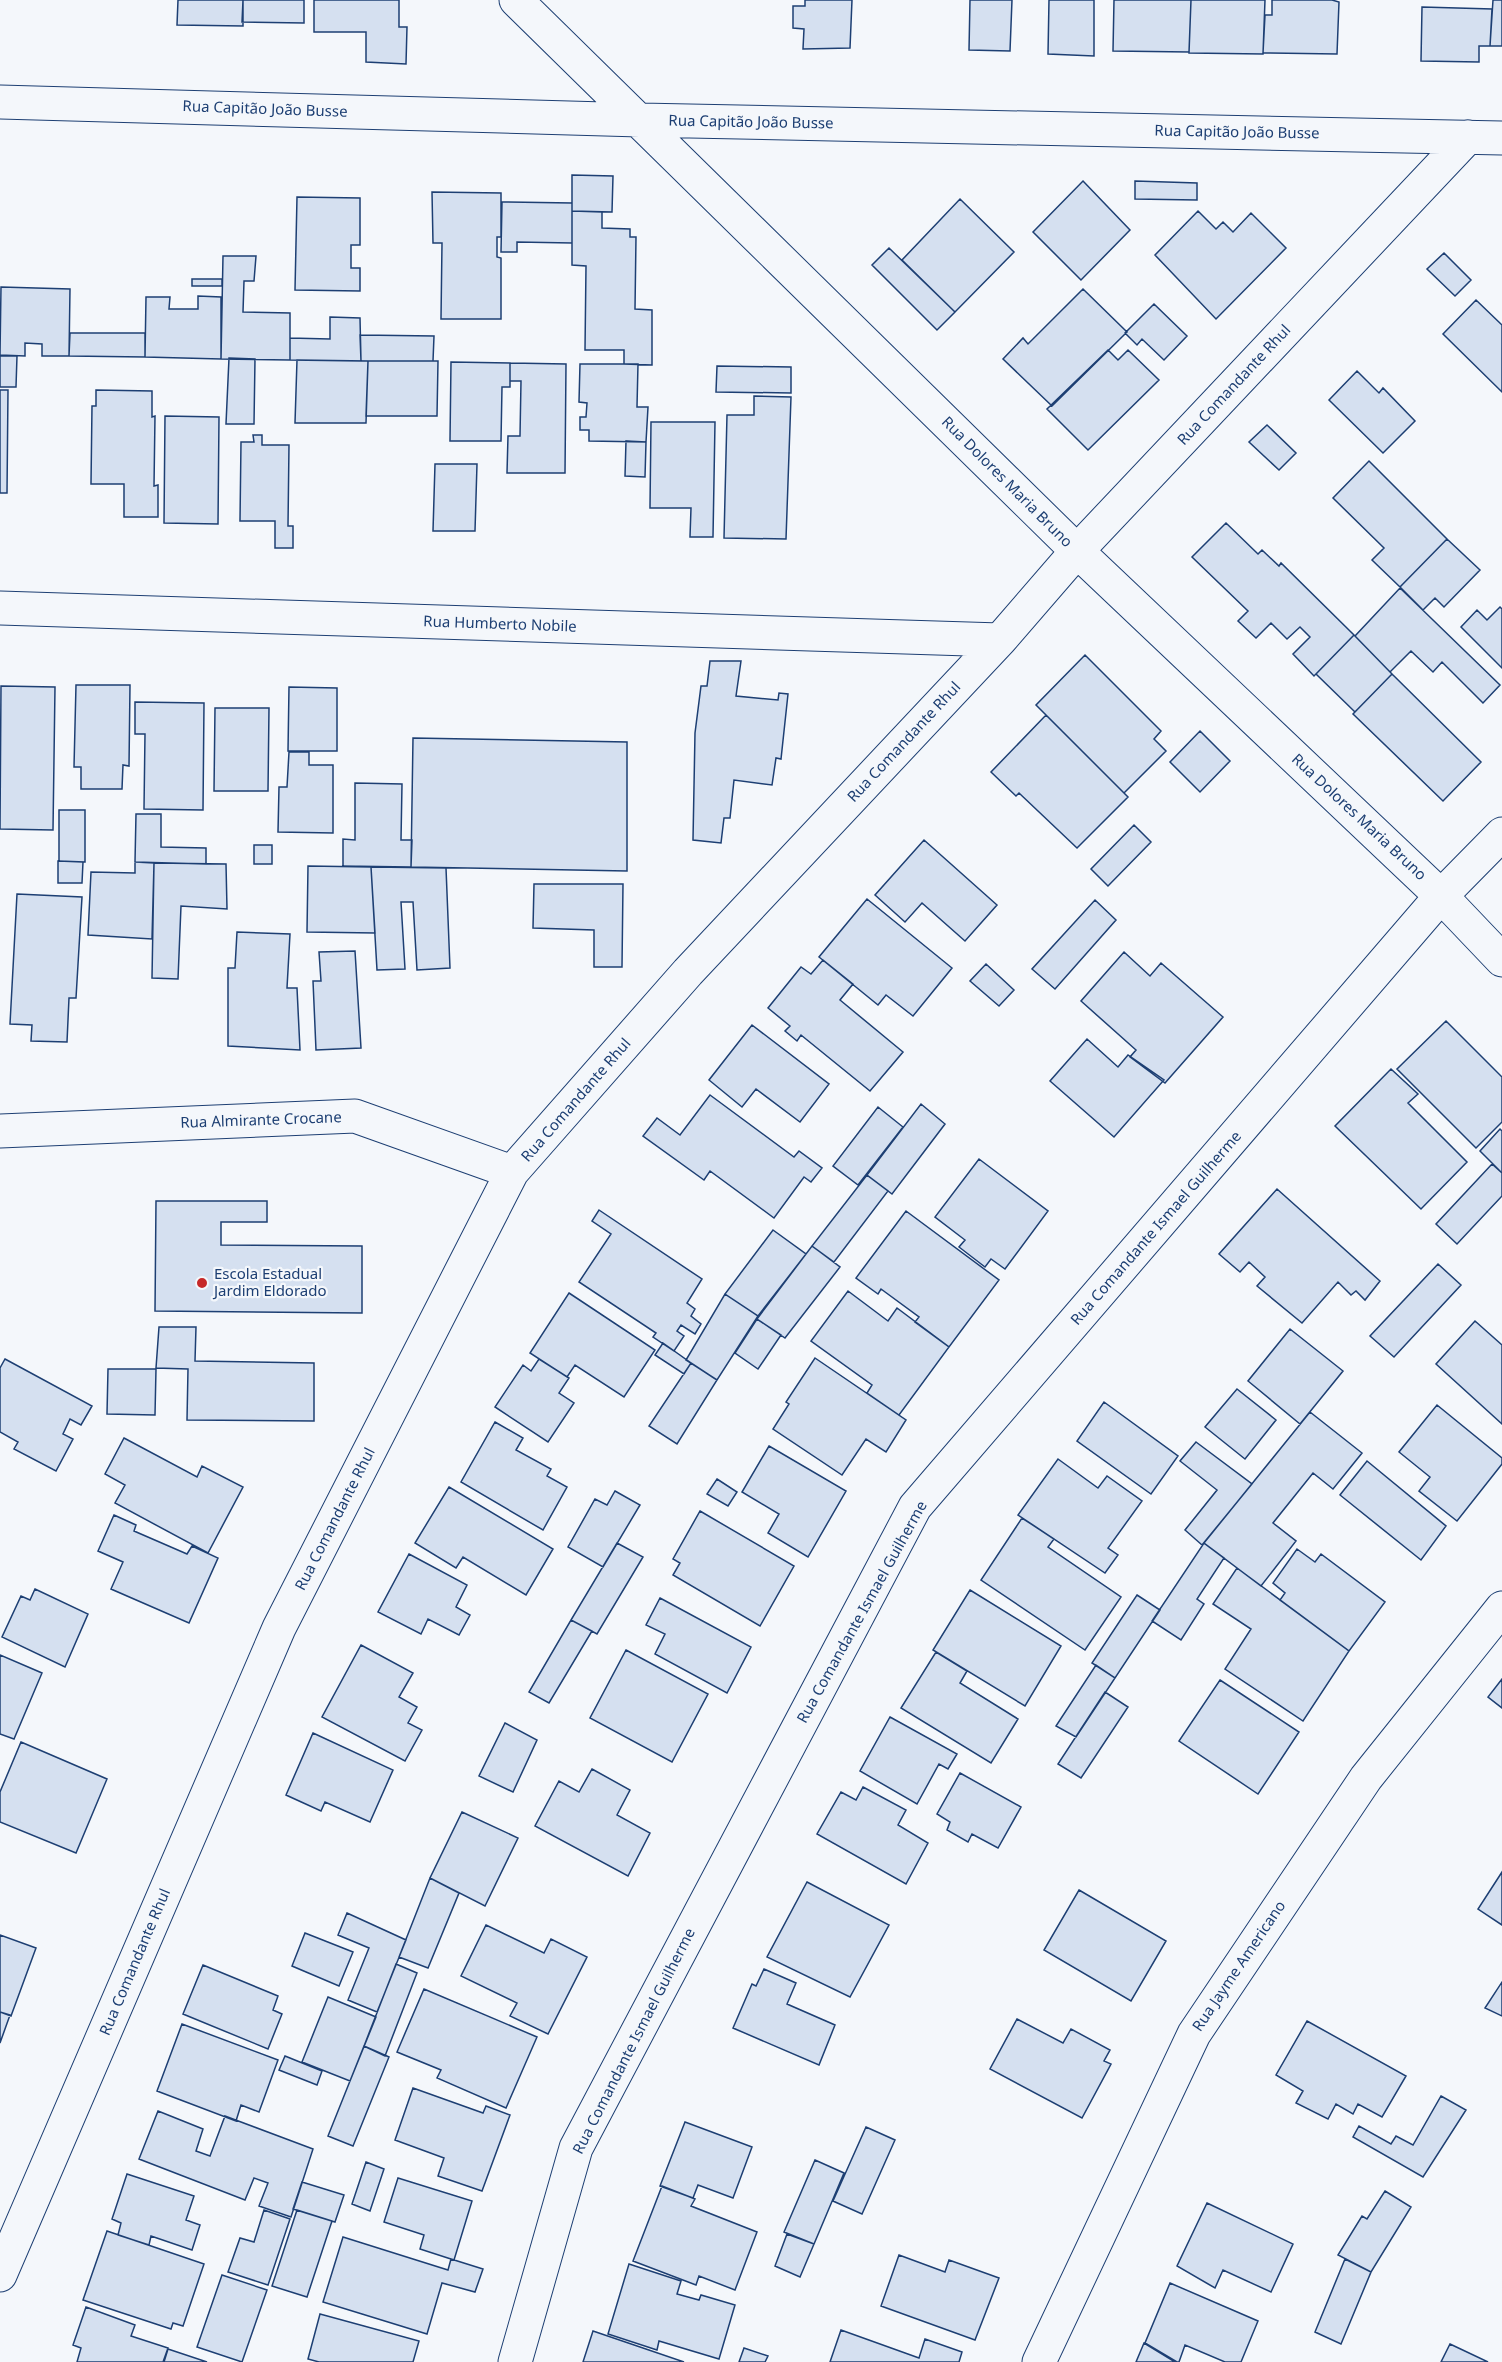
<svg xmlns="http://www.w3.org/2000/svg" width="1502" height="2362" font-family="'Noto Sans',sans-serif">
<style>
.building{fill:#d5e0f0;stroke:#1d3f73;stroke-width:1.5}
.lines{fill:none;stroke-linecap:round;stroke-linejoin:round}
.street-casing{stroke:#1d3f73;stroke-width:35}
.street{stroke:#f4f7fb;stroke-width:33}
.poi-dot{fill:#c62828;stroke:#f4f7fb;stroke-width:2}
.labels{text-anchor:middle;stroke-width:4.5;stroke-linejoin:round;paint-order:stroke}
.street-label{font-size:15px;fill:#1d3f73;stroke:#f4f7fb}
.poi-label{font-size:15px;fill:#1d3f73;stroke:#f4f7fb;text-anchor:start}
</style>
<rect width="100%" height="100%" fill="#f4f7fb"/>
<path class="building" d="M178 0H243V26L177 25Z
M243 0H304V23L242 22Z
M314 0H399V27H407L406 64 366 62V32H314Z
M805 0H852L850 48 803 49 804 29 793 28V6H805Z
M970 0H1012L1010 51 969 50Z
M1049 0H1094V56L1048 54Z
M1114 0H1191L1189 52 1113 51Z
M1191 0H1265L1263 54 1189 53Z
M1272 0H1332L1339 2 1337 54 1263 53 1265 15H1272Z
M1493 0H1502V46H1490Z
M1422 7 1492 9 1490 46H1479V62L1421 61Z
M572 175 613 176 612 212 572 211Z
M1083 181 1130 230 1081 280 1033 232Z
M1135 181 1197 183V200L1135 199Z
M432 192 501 193V237H497V257L501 258V319H441L442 243H433Z
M297 197 360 198V245H351V268H360V291L295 290Z
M960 199 1014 252 955 312 902 260Z
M502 202 572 203V243L517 242V252H501Z
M572 211 602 212V228L630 229V237H636L635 309 652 310V365L624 364V350H585L586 266 572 265Z
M1198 211 1216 229 1223 222 1233 232 1251 213 1286 248 1216 319 1155 255Z
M889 248 955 312 937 330 872 265Z
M1444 253 1471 280 1455 296 1427 269Z
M223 256H256L254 281H244L243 312 290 313V360L221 359Z
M192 279H222V286H192Z
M1 287 70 289 69 356H42V344L25 343V356L0 355Z
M1083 289 1127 332 1052 406 1003 359 1023 338 1028 344Z
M198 296 221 297V359L145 357 146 297H170L169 309H198Z
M1476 300 1502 325V392L1443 334Z
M1154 304 1187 336 1164 360 1142 339 1137 345 1125 333Z
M330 317 360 318 361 361 290 360V338L330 339Z
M70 333H145V357L69 356Z
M360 335 434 336 433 361H361Z
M1108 350 1118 360 1128 350 1159 380 1088 450 1047 409Z
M0 356H17L16 387H0Z
M229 358 255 359 254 424H226Z
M297 360 368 361 366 423H295Z
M368 361H438L437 416H366Z
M451 362 510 363V387H502L501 441H450Z
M510 363 566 364 565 473H507L508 436H520L521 381H510Z
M580 364H638L637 407H648L646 442 589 441V430H580V417H586L587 403 579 402Z
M717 366 791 367V393L716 392Z
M1357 371 1379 393 1383 388 1415 421 1383 453 1329 400Z
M0 390H8L7 493H0Z
M96 390 152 391V417L155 416 154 486 158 485V517H124V484H91L92 406H96Z
M754 396 791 397 786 539 724 538 727 415H754Z
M165 416 219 417 218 524 164 523Z
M651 422H715L713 537H690L691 508H650Z
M1267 425 1296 453 1279 470 1249 442Z
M253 435H262V445H289L288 526H293V548H275V521H240L241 442H254Z
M626 441 646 442 645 477 625 476Z
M1369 461 1447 539 1400 587 1372 560 1384 548 1333 498Z
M435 464H477L475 531H433Z
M1226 523 1258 554 1262 550 1279 566 1281 563 1354 635 1314 676 1293 654 1310 637 1300 627 1287 639 1271 623 1256 638 1238 621 1248 611 1192 557Z
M1447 539 1480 570 1444 607 1435 598 1423 610 1400 587Z
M1400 588 1500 685 1483 703 1442 662 1433 672 1411 651 1390 672 1355 636Z
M1500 607 1502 609V668L1461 627 1477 610 1487 620Z
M1354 635 1392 674 1355 712 1316 674Z
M1085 655 1161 731 1154 739 1166 751 1124 793 1036 705Z
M710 661H741L736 696 778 700 779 693 788 694 781 759 776 758 772 785 734 780 730 818H724L721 843 693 840 695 733 701 686H707Z
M1392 674 1481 762 1443 801 1353 714Z
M76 685H130L129 766 123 765 122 789H81V767H74Z
M1 686 55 687 53 830 0 829Z
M289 687 337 688V751H288Z
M135 702 204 703 203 810 144 809 145 734H135Z
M215 708H269L268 791H214Z
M1046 715 1128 797 1077 848 1019 793 1016 796 991 772Z
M1200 731 1230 761 1200 792 1170 762Z
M413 738 627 742V871L411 867Z
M289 752H309V765H333V833L278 832 279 787H287Z
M355 783 402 784 401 840H412L411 867 343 866V839L355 840Z
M59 810H85V862L59 861Z
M136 814H161V847L206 848V864L135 862Z
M1134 825 1151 842 1108 886 1091 869Z
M924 840 997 905 965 941 922 903 905 922 875 895Z
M254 845H272V864H254Z
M58 861 83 862 82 883H58Z
M135 862 154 863 152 939 88 935 91 872 135 873Z
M154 863 226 864 227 909 181 906 178 979 152 978Z
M308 866 371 867 375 933 307 932Z
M371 867 446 868 450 968 417 970 413 902H401L405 969 377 970Z
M534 884H623L622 967H594V930L533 928Z
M17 894 82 897 76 998H69L67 1042 31 1041 32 1025 10 1024Z
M867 899 952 968 913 1016 886 995 878 1005 819 957Z
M1095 900 1116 920 1055 989 1032 969Z
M237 932 290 934 287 988H297L300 1050 228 1046V968H235Z
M355 951 361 1048 316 1050 313 981H321L319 952Z
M1124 952 1150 976 1161 963 1223 1017 1165 1083 1130 1057 1136 1050 1081 1001Z
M823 960 853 984 840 1000 903 1052 870 1091 801 1035 797 1041 785 1031 790 1026 768 1008 801 967 811 974Z
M986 964 1014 990 999 1006 970 981Z
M1446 1021 1502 1077V1122L1476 1148 1397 1069Z
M752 1025 829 1084 800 1122 756 1089 742 1107 709 1080Z
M1087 1039 1118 1067 1128 1055 1164 1080 1114 1137 1050 1081Z
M1391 1069 1418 1094 1408 1103 1467 1162 1421 1209 1335 1126Z
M710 1095 794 1157 799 1151 822 1168 811 1182 804 1177 774 1218 710 1171 704 1180 643 1136 657 1118 680 1135Z
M921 1104 945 1124 892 1194 867 1175Z
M878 1107 903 1127 858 1185 833 1166Z
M1500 1129 1502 1131V1173L1480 1151Z
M979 1159 1048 1211 1005 1269 991 1259 985 1267 959 1247 965 1240 935 1217Z
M1492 1164 1502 1173V1196L1457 1244 1436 1224Z
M867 1175 888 1191 834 1262 812 1246Z
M1277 1189 1380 1281 1365 1300 1356 1291 1351 1295 1338 1282 1302 1323 1257 1286 1265 1277 1249 1262 1240 1272 1219 1254Z
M156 1201H267V1222H221V1245L362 1246V1313L155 1311Z
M599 1210 702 1279 687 1303 695 1309 691 1316 701 1324 695 1334 681 1325 677 1331 684 1336 674 1351 653 1337 656 1333 579 1282 611 1234 592 1221Z
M906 1211 999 1280 949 1347 915 1322 919 1317 881 1289 878 1294 856 1278Z
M773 1230 806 1254 758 1316 725 1294Z
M812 1246 840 1267 785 1338 757 1319Z
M1438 1264 1461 1285 1394 1357 1370 1336Z
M848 1291 888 1321 897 1308 949 1347 899 1415 867 1393 872 1385 811 1341Z
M569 1293 655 1350 624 1397 575 1365 567 1377 530 1353Z
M725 1294 758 1316 717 1380 686 1360Z
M757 1319 781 1335 758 1369 735 1353Z
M1475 1321 1502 1345V1424L1436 1364Z
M159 1327H196L195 1361 314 1363V1421L187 1420 188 1369 156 1368Z
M1290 1329 1343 1371 1300 1424 1248 1381Z
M663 1343 691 1363 684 1374 655 1355Z
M815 1358 906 1420 886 1452 866 1439 842 1475 773 1429 789 1404 786 1402Z
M5 1359 92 1406 81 1425 70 1419 63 1434 73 1439 56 1471 14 1449 18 1442 0 1432V1368Z
M539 1359 569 1378 559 1393 574 1403 548 1442 495 1407 523 1365 531 1371Z
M691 1363 717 1380 677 1444 649 1426Z
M108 1369H156L155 1415 107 1414Z
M1237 1389 1276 1420 1245 1459 1205 1427Z
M1104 1402 1178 1456 1151 1494 1077 1441Z
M1437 1405 1502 1458V1464L1457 1521 1419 1491 1430 1477 1399 1452Z
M1310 1412 1362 1453 1333 1489 1313 1473 1273 1523 1296 1541 1261 1586 1204 1543Z
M495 1422 523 1438 516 1450 551 1469 547 1476 567 1487 543 1530 461 1482Z
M124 1438 197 1477 202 1466 243 1487 208 1553 115 1503 125 1485 105 1474Z
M1196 1442 1252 1484 1202 1545 1185 1530 1217 1490 1180 1461Z
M769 1446 846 1491 808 1557 768 1533 779 1514 742 1492Z
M1058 1459 1098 1488 1107 1476 1142 1501 1108 1548 1118 1555 1105 1573 1018 1515Z
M1367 1461 1446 1526 1421 1560 1340 1495Z
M717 1479 737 1492 728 1506 707 1494Z
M449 1487 553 1549 526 1595 463 1557 456 1568 415 1543Z
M615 1491 640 1505 603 1567 568 1547 595 1499 607 1505Z
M700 1511 794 1566 760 1626 673 1575 680 1563 673 1559Z
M114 1515 136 1525 134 1531 187 1554 192 1546 218 1558 189 1623 111 1589 123 1562 98 1551Z
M1022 1518 1054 1539 1048 1547 1121 1597 1085 1650 981 1580Z
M617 1543 643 1557 597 1634 571 1620Z
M1204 1543 1224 1558 1197 1599 1204 1604 1181 1640 1152 1621Z
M1297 1549 1315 1562 1321 1554 1385 1602 1349 1651 1280 1600 1285 1593 1273 1583Z
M409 1554 467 1585 456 1607 470 1615 459 1635 428 1619 421 1634 378 1612Z
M1237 1568 1349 1651 1303 1721 1225 1669 1251 1629 1213 1604Z
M35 1589 88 1614 65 1667 2 1637 21 1596 30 1600Z
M970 1590 1061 1646 1025 1706 933 1650Z
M1137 1595 1160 1610 1115 1678 1092 1663Z
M660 1598 751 1647 727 1693 655 1654 665 1634 646 1625Z
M571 1620 592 1631 549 1703 529 1692Z
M361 1645 413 1673 399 1697 417 1707 408 1723 422 1730 405 1761 322 1717Z
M626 1650 708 1694 672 1762 590 1718Z
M936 1652 967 1671 960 1683 1018 1719 991 1763 901 1708Z
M0 1655 42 1673 14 1739 0 1734Z
M1096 1665 1115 1678 1076 1737 1056 1726Z
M1502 1679V1708L1488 1697Z
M1220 1680 1299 1732 1258 1794 1179 1741Z
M1105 1692 1128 1707 1081 1778 1058 1764Z
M890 1717 957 1754 948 1769 939 1764 917 1804 860 1771Z
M505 1723 537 1740 513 1792 479 1776Z
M313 1733 393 1770 370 1822 325 1802 321 1811 286 1795Z
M21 1742 107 1779 76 1853 0 1822V1792Z
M592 1769 630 1790 617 1815 650 1833 628 1876 535 1826 559 1781 579 1792Z
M960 1773 1021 1807 998 1848 972 1834 968 1842 947 1830 950 1822 937 1814Z
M863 1787 906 1810 898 1825 928 1843 906 1884 817 1834 841 1792 856 1800Z
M462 1812 518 1838 485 1906 430 1878Z
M1502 1872V1925L1478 1909Z
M430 1878 459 1893 428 1968 399 1957Z
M807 1882 889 1925 850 1997 767 1957Z
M1079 1890 1166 1941 1131 2001 1044 1950Z
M347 1913 406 1940 377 2012 348 2000 369 1948 338 1935Z
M486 1925 544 1953 551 1939 587 1957 548 2034 510 2016 517 2003 461 1976Z
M305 1933 353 1952 339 1986 292 1966Z
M0 1935 36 1948 11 2016 0 2012Z
M396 1964 417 1973 385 2056 364 2046Z
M203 1965 278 1996 273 2010 282 2014 268 2049 183 2014Z
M764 1969 796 1983 787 2004 835 2025 819 2065 733 2028 752 1984 756 1986Z
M1502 1982V2016L1485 2008Z
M424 1989 537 2037 506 2108 437 2078 441 2070 397 2052Z
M328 1997 376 2017 350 2081 302 2062Z
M0 2012 10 2015 0 2043Z
M1017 2019 1063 2043 1071 2029 1110 2050 1104 2061 1111 2064 1082 2118 990 2069Z
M1307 2021 1406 2076 1382 2117 1358 2104 1353 2114 1336 2104 1328 2119 1296 2103 1303 2091 1276 2075Z
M182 2024 278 2060 259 2112 241 2105 236 2121 157 2091Z
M364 2046 389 2057 353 2146 328 2136Z
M285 2056 322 2071 317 2085 279 2070Z
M413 2088 483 2113 486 2106 510 2115 482 2191 438 2176 444 2158 395 2140Z
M1441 2096 1466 2110 1423 2177 1353 2137 1359 2126 1391 2144 1396 2136 1413 2145Z
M158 2111 203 2129 196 2151 210 2156 225 2116 313 2149 291 2217 259 2206 268 2183 254 2178 245 2200 139 2159Z
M685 2122 752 2147 733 2198 698 2185 693 2198 660 2186Z
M866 2127 895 2140 862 2214 833 2201Z
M815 2160 844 2173 814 2244 784 2232Z
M366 2162 384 2169 370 2211 352 2204Z
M127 2174 194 2196 186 2220 200 2225 192 2250 151 2236 149 2245 118 2235 121 2223 112 2219Z
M398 2178 472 2201 454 2260 420 2249 424 2235 384 2222Z
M302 2182 344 2195 335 2222 293 2209Z
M662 2186 695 2199 691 2206 757 2232 735 2290 699 2276 696 2285 633 2261Z
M1385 2191 1411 2207 1371 2272 1338 2255 1362 2216 1367 2219Z
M1207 2203 1293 2244 1271 2292 1223 2270 1215 2288 1177 2266Z
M264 2210 290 2219 268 2285 228 2272 240 2238 254 2242Z
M297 2210 332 2221 307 2297 272 2286Z
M107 2231 204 2264 183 2326 173 2323 171 2329 83 2300Z
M787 2234 814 2244 800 2277 775 2266Z
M343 2237 448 2270 451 2259 483 2269 475 2292 442 2283 427 2334 323 2302Z
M899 2255 945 2272 949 2260 999 2278 975 2340 881 2306Z
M1345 2259 1371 2272 1341 2344 1315 2332Z
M629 2264 681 2281 677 2294 699 2300 701 2295 735 2305 719 2359 659 2341 657 2350 608 2334Z
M222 2275 267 2290 242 2362 197 2347Z
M1170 2283 1258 2321 1241 2362H1225L1185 2345 1179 2362H1177L1145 2343Z
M86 2307 135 2325 131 2336 168 2348 163 2362H77L81 2348 73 2345Z
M320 2314 419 2341 413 2362H319L308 2359Z
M841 2330 919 2358 925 2339 962 2352 959 2362H830Z
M593 2331 684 2362H583Z
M1144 2343 1175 2362H1136Z
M1450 2344 1488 2362H1441Z
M744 2348 768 2356 765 2362H739Z
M168 2349 207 2362H164Z"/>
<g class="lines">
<g class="street-casing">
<path id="street" d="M516 0 1077 551 1441 896 1502 960
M0 102 640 120 1502 138
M0 608 1000 640
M0 1131 355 1116 512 1172
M0 2275 279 1628 512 1172 688 972 1000 640 1077 551 1468 137
M515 2362 576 2148 915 1507 1441 896 1502 834
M1039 2362 1194 2034 1366 1778 1502 1608"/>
</g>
<use href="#street" class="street"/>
</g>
<circle class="poi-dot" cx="202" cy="1283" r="6"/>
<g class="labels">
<g class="street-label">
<text transform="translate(265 109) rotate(2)" y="5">Rua Capitão João Busse</text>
<text transform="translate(751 122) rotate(1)" y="5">Rua Capitão João Busse</text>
<text transform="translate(1237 132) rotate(1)" y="5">Rua Capitão João Busse</text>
<text transform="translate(1234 385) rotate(-47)" y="5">Rua Comandante Rhul</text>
<text transform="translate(1007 482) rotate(45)" y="5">Rua Dolores Maria Bruno</text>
<text transform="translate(500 624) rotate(2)" y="5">Rua Humberto Nobile</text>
<text transform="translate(904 742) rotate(-47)" y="5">Rua Comandante Rhul</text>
<text transform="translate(1359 817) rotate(43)" y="5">Rua Dolores Maria Bruno</text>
<text transform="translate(576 1100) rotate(-49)" y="5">Rua Comandante Rhul</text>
<text transform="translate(261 1120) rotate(-2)" y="5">Rua Almirante Crocane</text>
<text transform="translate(1156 1228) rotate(-49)" y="5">Rua Comandante Ismael Guilherme</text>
<text transform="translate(335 1519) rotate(-63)" y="5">Rua Comandante Rhul</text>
<text transform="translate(862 1612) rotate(-61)" y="5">Rua Comandante Ismael Guilherme</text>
<text transform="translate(135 1962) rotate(-67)" y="5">Rua Comandante Rhul</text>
<text transform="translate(1239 1966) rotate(-56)" y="5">Rua Jayme Americano</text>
<text transform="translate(634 2041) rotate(-63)" y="5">Rua Comandante Ismael Guilherme</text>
</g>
<g class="poi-label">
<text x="214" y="1279">Escola Estadual<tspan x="214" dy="17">Jardim Eldorado</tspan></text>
</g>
</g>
</svg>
